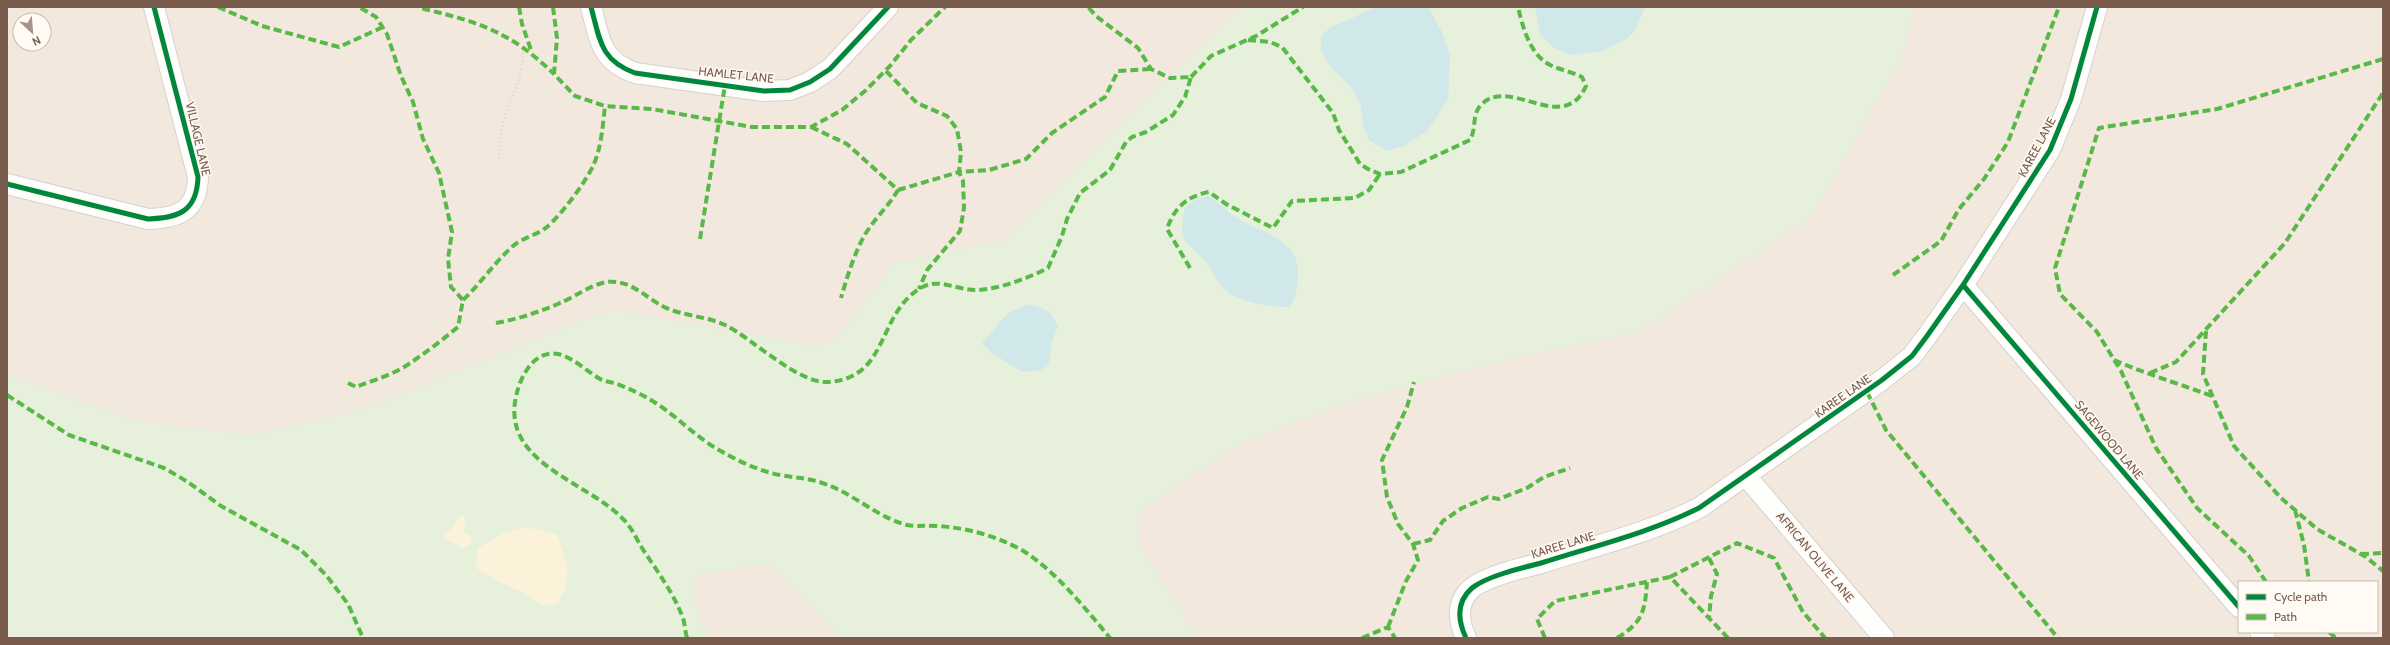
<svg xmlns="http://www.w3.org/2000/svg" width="2390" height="645" font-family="Cabin,sans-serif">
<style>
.residential{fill:#f2e8de;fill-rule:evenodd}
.green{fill:#e7f0db}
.sand{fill:#fbf2d9}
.water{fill:#d0e8ea}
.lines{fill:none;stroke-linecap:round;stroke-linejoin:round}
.minor-casing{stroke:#d7d1cb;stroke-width:22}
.path{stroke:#dcd5d0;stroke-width:2.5;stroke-dasharray:1 3;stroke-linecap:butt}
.minor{stroke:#fefefd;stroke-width:20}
.quiet{stroke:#58b947;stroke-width:4;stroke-dasharray:8 4;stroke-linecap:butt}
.cycleway-casing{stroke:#fffaf3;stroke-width:8}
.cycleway{stroke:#00873e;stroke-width:5}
.labels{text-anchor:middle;stroke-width:3;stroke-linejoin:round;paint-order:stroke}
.street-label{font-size:12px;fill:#7a5c4d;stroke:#fffaf3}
</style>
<rect width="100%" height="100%" fill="#f9f5f0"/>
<path class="residential" d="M7 7H2383V638H7ZM20 20H44V44H20ZM2239 582H2377V632H2239Z"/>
<path class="green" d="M1241 7H1914L1904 53 1813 215 1639 331 1489 364 1351 402 1239 444 1137 513 1139 543 1197 638H840L780 572 773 567 766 564 697 575C686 592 703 621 709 638H7V375L141 422 254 435 361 410 594 316 614 310 815 346 839 338 894 263 1005 240 1113 132Z"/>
<path class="sand" d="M463 516 466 520 463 533 470 534 472 540 469 546 462 548 453 542 446 540 443 535 453 527 458 518Z
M521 528 538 529 557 535C568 564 573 575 558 604L542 605 524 593 493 579 476 568 478 548 506 532Z"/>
<path class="water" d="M1377 7H1428L1442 32 1450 56 1448 100 1427 131 1404 146 1387 151 1369 140 1363 126 1361 106 1351 87 1332 69 1321 52V36L1331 27Z
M1535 7H1645L1638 24 1629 37 1603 51 1569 55 1554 48 1540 35Z
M1208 196C1220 202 1229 213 1240 220 1267 235 1301 240 1298 278 1297 288 1296 297 1290 307 1270 307 1238 303 1223 288 1215 280 1212 268 1204 260 1183 239 1178 240 1185 208L1196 199Z
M1027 304C1044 308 1051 309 1058 327L1052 341 1049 363 1041 370 1022 372 992 353 982 343 1008 313Z"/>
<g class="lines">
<g class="minor-casing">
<path id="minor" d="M591 7C600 40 600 60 635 73L764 91 790 90 810 82 830 69 888 7
M7 184 148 219C179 218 197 211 198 177L154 7
M1963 285 2239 607
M1746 476 1884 638
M2260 632 2265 638
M1466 638C1458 621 1456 602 1472 588 1487 576 1522 568 1541 563 1594 546 1649 533 1699 508L1882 380 1912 356 1927 336 1963 285 2050 150 2071 99 2097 7"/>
</g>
<path class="path" d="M460 7 463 18
M499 158C500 143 501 127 506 113 515 88 523 75 523 48"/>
<use href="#minor" class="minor"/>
<path class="quiet" d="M218 7 262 26 339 47 383 27
M424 7V9C480 22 512 33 554 74
M519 7 522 24 532 53
M553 7 557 38 554 74 575 96 605 106 652 109 752 127H811L842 110 865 91 890 66 911 40 945 7
M1248 40 1270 42 1282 47 1333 113 1339 130 1360 164 1368 169 1380 174 1401 172 1470 140C1477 128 1471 114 1482 104 1510 76 1564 136 1586 86L1582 77C1572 72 1561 70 1552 66 1530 56 1523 28 1518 7
M886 71 917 103 947 116 957 129 961 152 959 172 989 170 1026 159 1052 133 1105 97 1118 71 1151 69
M1191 77 1211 56 1256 36 1303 7
M811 127 847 144 898 190C890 204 879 214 870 227 857 244 847 277 841 298
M898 190 959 172 963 181 964 208 960 231 927 270 919 289
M700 239 725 85
M1190 268 1167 229C1174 208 1187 196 1209 192L1226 204 1273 228 1292 201 1355 198 1369 190 1380 174
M1893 275 1941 241 1959 209 1984 179 2008 142 2059 7
M463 300C481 283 494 263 513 246 522 238 537 235 547 227 561 215 585 183 593 166 601 150 603 124 605 106
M496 323C518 319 539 312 560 303 577 296 598 279 616 282 635 284 648 299 664 307 683 316 706 316 725 325 752 338 798 384 828 382 889 378 876 317 919 289 938 276 957 291 978 290 1002 288 1026 279 1048 268L1062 236 1067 219 1080 193 1110 170 1126 142 1132 137 1146 132 1173 115 1185 97 1191 77 1170 78 1151 69 1138 48 1096 16 1088 7
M2206 331 2203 374 2234 446 2281 498 2317 529 2366 557 2383 571
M2114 360C2146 374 2180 384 2212 396
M2150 373 2176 362 2285 243 2383 93
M348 383 356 387C371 381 389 376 404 367 423 355 441 341 458 327L463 300 451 287 448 259 452 232 439 173 423 139 413 102 401 76 387 34 376 17 359 7
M1867 392 1886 430 2058 638
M7 395 69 435 164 468 188 482 221 506 301 550 326 575 348 604 363 638
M2295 510 2304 545 2309 582
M1413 544 1430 540 1443 521 1462 508 1488 497 1499 499 1527 488 1544 477 1570 468
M2361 554 2383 553
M1709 558 1717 574 1711 596 1709 618
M1670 577 1737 543 1774 558 1803 612 1825 638
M2266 582 2249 556 2197 508 2156 448 2121 371 2097 332 2060 294 2055 268 2099 128 2217 109 2383 59
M1388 627 1406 581 1418 560 1413 544 1398 524 1387 497 1382 460 1407 407 1414 382
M2329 632 2336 638
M687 638C685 631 685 624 683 618 673 592 657 571 642 548 636 538 631 526 622 518 587 482 506 464 515 402 518 381 532 349 558 354 575 358 588 373 602 380 607 382 612 382 617 384 628 388 639 393 649 399 674 413 694 436 719 450 738 461 759 471 780 475 796 478 810 478 825 484 854 494 877 517 907 525 918 527 926 525 937 526 967 528 993 535 1020 549 1053 568 1086 609 1110 638
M1362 638 1388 627 1395 638
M1545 638 1537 619 1555 601 1670 577 1728 638
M1617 638C1643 622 1645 611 1647 582"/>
<g class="cycleway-casing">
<path id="cycleway" d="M591 7C600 40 600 60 635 73L764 91 790 90 810 82 830 69 888 7
M7 184 148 219C179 218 197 211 198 177L154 7
M1963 285 2239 607
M1466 638C1458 621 1456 602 1472 588 1487 576 1522 568 1541 563 1594 546 1649 533 1699 508L1882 380 1912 356 1927 336 1963 285 2050 150 2071 99 2097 7"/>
</g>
<use href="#cycleway" class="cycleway"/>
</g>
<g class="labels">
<g class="street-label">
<text transform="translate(736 75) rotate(6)" y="4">HAMLET LANE</text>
<text transform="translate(198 139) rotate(77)" y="4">VILLAGE LANE</text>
<text transform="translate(2037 147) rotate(-62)" y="4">KAREE LANE</text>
<text transform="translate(1843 396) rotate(-35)" y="4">KAREE LANE</text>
<text transform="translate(2109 440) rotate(50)" y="4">SAGEWOOD LANE</text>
<text transform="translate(1563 545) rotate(-17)" y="4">KAREE LANE</text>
<text transform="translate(1815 557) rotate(50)" y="4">AFRICAN OLIVE LANE</text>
</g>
</g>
<rect width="2390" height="645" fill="none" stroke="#7a5c4d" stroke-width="16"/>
<rect x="2238" y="581" width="140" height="52" fill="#fffaf3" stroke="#cabbb1"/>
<rect x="2246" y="594" width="20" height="6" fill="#00873e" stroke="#cabbb1"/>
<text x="2274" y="601" font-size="12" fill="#7a5c4d">Cycle path</text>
<rect x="2246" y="614" width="20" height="6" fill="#58b947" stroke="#cabbb1"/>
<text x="2274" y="621" font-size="12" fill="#7a5c4d">Path</text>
<g transform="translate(32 32) rotate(154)"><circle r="19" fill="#fffaf3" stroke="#cabbb1"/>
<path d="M0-3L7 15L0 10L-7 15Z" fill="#a69286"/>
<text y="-6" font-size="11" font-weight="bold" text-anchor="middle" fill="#7a5c4d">N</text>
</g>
</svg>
